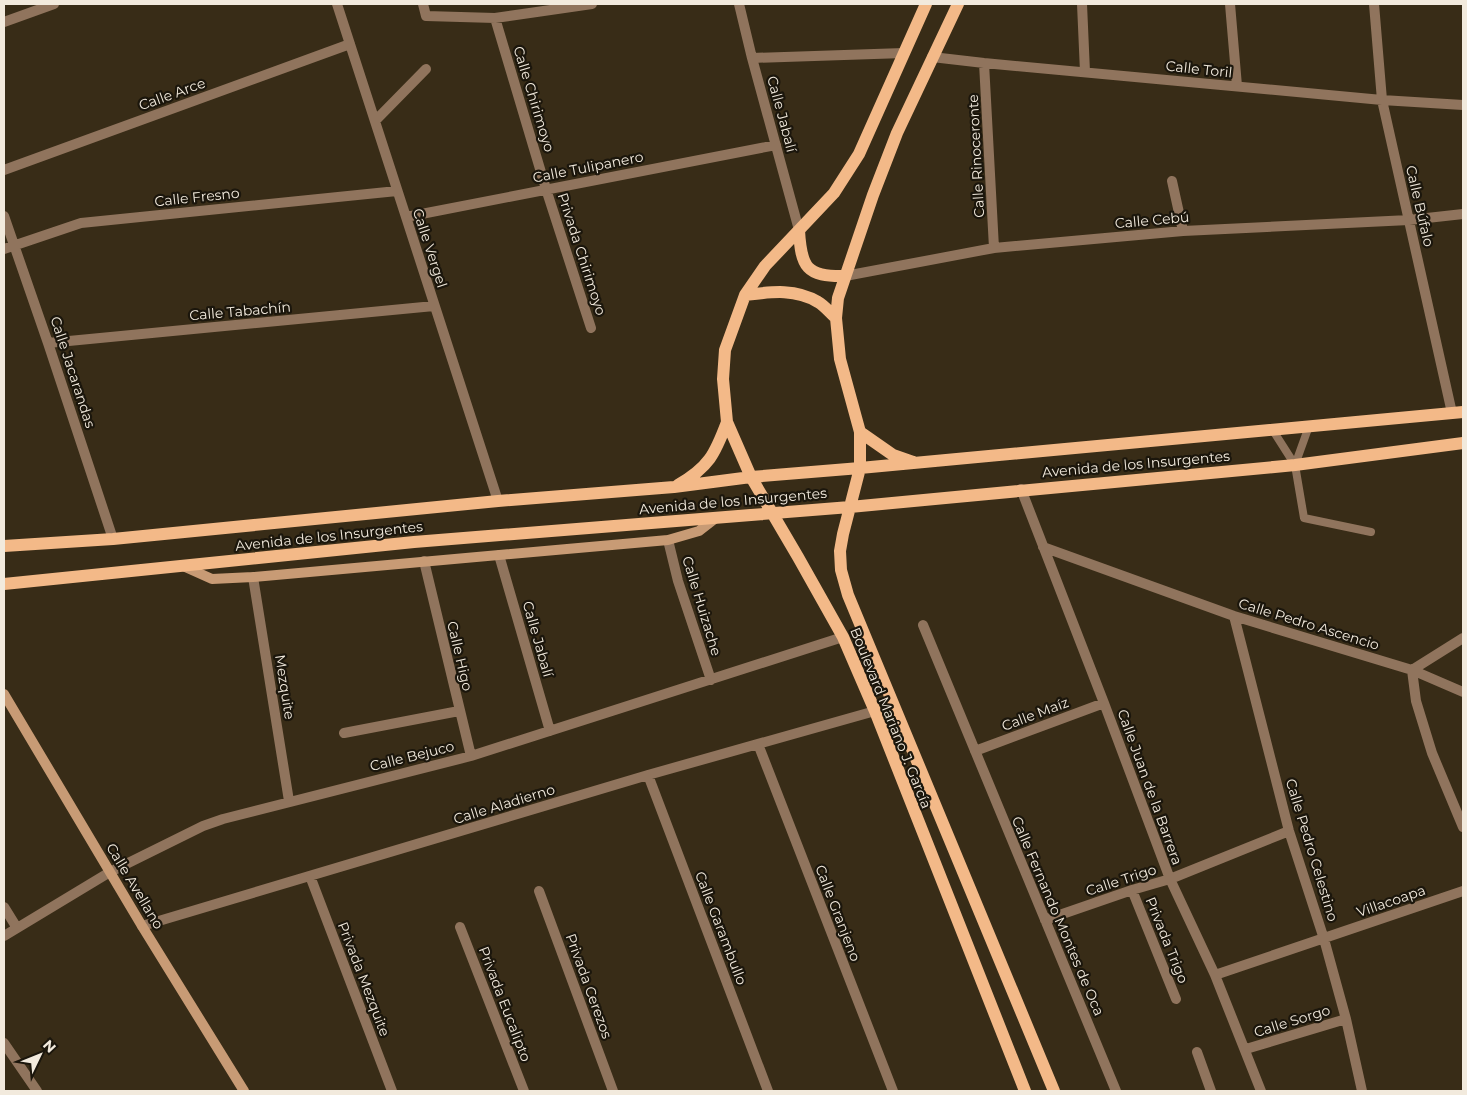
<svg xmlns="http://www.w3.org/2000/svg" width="1467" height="1095" font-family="Montserrat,sans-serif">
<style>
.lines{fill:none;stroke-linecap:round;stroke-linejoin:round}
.lane{stroke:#90745d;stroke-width:8}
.street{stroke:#90745d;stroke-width:10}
.secondary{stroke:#c89b75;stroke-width:10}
.primary{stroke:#f3b988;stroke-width:12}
.labels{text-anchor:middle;stroke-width:4.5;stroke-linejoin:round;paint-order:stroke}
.street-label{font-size:14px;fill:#f2eadd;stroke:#1b160c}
</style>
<rect width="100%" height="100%" fill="#382c17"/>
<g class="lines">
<path class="lane" d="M1272 429 1295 465 1304 518 1371 532
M1295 465 1309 426"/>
<path class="street" d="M337 4 498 501
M423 4 426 16 495 18 592 4
M739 4 752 58 799 230
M1082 4 1085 72
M1230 4 1237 86
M1374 4 1382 100 1452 413
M495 18 546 189 591 328
M4 22 54 4
M932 57 984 63 1382 100 1463 105
M752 58 904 53
M984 63 994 248
M375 121 426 69
M4 170 350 44
M1172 181 1183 231
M4 216 48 343 113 539
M406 217 776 145
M4 249 81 223 397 191
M845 276 994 248 1183 231 1409 220 1463 214
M48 343 434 306
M1021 489 1104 703 1170 879 1215 975 1261 1091
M668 540 678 581 711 680
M1043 547 1234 616 1412 670 1463 692
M499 555 550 731
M424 561 471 756
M253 577 289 801
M1234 616 1289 831 1324 939 1346 1019 1362 1091
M923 625 1116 1091
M1412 670 1416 701 1432 753 1463 827
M1412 670 1463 638
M344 733 459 711
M758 744 893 1091
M975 751 1104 703
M648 775 768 1091
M310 876 392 1091
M1132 890 1176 999
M539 891 613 1091
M4 907 17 928
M1045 920 1132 890 1170 879 1289 831
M142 926 648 775 875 711
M460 927 524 1091
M4 936 110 872 203 826 223 819 471 756 843 637
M1215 975 1463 891
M4 1043 37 1091
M1246 1049 1346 1019
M1197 1052 1211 1091"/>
<path class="secondary" d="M183 566 212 579 253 577 668 540 699 531 717 517
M4 694 142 926 244 1091"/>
<path class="primary" d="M926 4 859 154 834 193 765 266 745 295 725 350 723 379 727 422 751 477 798 557 843 637 875 711 1025 1091
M958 4 897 133 873 195 838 298 836 318 840 359 860 432V468L843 534 840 551 841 570 848 595 1054 1091
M799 230C801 267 806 277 845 276
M745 295C770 292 795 288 818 302 825 306 830 313 836 318
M860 432 893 455 913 462
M678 485C709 467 715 454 727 422
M4 546 113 539 498 501 674 487 751 477 860 468 1463 412
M4 584 414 542 850 507 1295 465 1463 443"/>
</g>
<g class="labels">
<g class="street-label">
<text transform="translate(1199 69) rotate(6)" y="5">Calle Toril</text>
<text transform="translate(172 94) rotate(-20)" y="5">Calle Arce</text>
<text transform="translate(534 99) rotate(73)" y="5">Calle Chirimoyo</text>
<text transform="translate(782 114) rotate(75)" y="5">Calle Jabalí</text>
<text transform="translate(976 156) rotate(-93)" y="5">Calle Rinoceronte</text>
<text transform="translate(588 167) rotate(-11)" y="5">Calle Tulipanero</text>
<text transform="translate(197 197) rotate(-6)" y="5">Calle Fresno</text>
<text transform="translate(1420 206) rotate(77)" y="5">Calle Búfalo</text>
<text transform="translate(1152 220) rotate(-5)" y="5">Calle Cebú</text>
<text transform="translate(430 248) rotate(72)" y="5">Calle Vergel</text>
<text transform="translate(582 254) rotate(72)" y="5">Privada Chirimoyo</text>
<text transform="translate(240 311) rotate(-5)" y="5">Calle Tabachín</text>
<text transform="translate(73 372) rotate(72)" y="5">Calle Jacarandas</text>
<text transform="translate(1136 464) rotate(-5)" y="5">Avenida de los Insurgentes</text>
<text transform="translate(733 501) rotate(-5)" y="5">Avenida de los Insurgentes</text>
<text transform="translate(329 536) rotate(-6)" y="5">Avenida de los Insurgentes</text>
<text transform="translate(702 606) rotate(73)" y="5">Calle Huizache</text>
<text transform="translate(1309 624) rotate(17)" y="5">Calle Pedro Ascencio</text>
<text transform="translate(538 639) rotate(74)" y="5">Calle Jabalí</text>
<text transform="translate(460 656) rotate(77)" y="5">Calle Higo</text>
<text transform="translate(285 687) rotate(81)" y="5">Mezquite</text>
<text transform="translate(1035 714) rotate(-21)" y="5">Calle Maíz</text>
<text transform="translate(891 718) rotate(68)" y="5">Boulevard Mariano J. García</text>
<text transform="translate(412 756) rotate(-14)" y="5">Calle Bejuco</text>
<text transform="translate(1150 787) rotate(70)" y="5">Calle Juan de la Barrera</text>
<text transform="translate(504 804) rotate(-17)" y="5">Calle Aladierno</text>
<text transform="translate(1312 850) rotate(73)" y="5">Calle Pedro Celestino</text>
<text transform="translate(1121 880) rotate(-18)" y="5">Calle Trigo</text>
<text transform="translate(135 886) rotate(59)" y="5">Calle Avellano</text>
<text transform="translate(1391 901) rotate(-19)" y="5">Villacoapa</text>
<text transform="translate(838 913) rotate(69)" y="5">Calle Granjeno</text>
<text transform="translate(1058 916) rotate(67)" y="5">Calle Fernando Montes de Oca</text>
<text transform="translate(721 928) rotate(69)" y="5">Calle Garambullo</text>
<text transform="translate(1167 940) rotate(68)" y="5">Privada Trigo</text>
<text transform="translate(364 979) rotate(69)" y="5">Privada Mezquite</text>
<text transform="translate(589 986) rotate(70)" y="5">Privada Cerezos</text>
<text transform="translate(505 1004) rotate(69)" y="5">Privada Eucalipto</text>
<text transform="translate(1292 1021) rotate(-17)" y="5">Calle Sorgo</text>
</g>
</g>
<rect width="1467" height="1095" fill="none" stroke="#f2eadd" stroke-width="10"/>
<g transform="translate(40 1055) rotate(47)" stroke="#1b160c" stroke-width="4" paint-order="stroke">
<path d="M0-4L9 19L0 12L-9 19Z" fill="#f2eadd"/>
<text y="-8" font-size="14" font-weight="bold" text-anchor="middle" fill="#f2eadd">N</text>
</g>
</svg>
